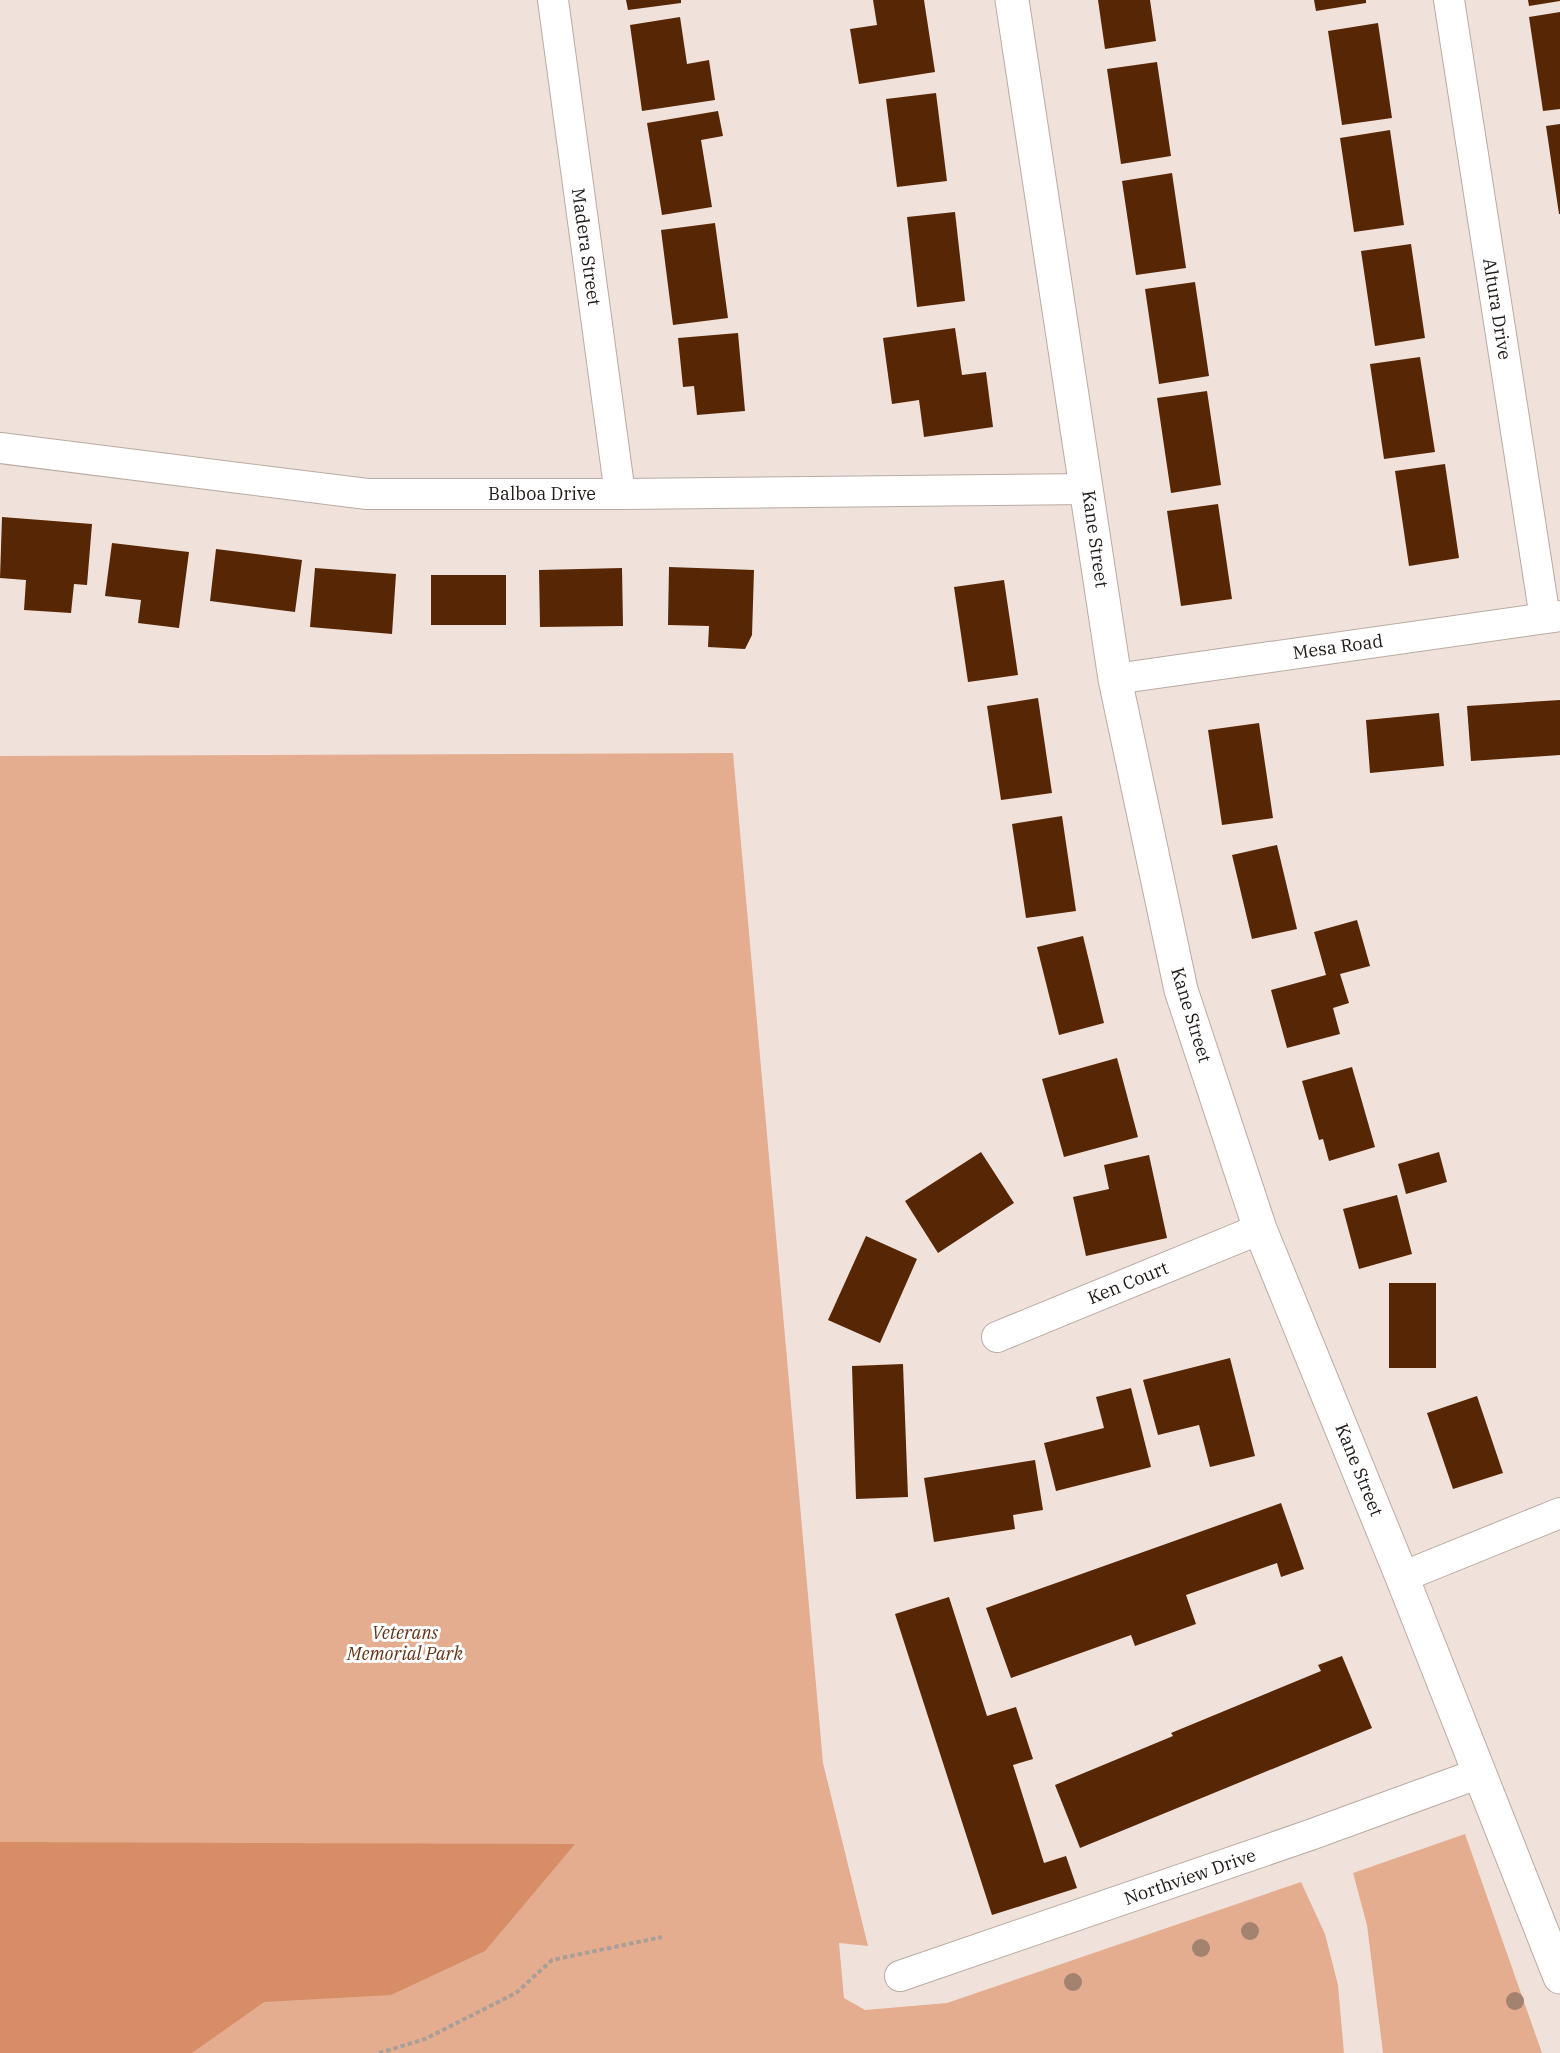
<svg xmlns="http://www.w3.org/2000/svg" width="1560" height="2053" font-family="'IBM Plex Serif',serif">
<style>
.green{fill:#e5ad90}
.forest{fill:#d78d66}
.building{fill:#572605}
.lines{fill:none;stroke-linecap:round;stroke-linejoin:round}
.street-casing{stroke:#b9aba4;stroke-width:32}
.secondary-casing{stroke:#b9aba4;stroke-width:35}
.path{stroke:#a99e98;stroke-width:4;stroke-dasharray:4.5 3;stroke-linecap:butt}
.street{stroke:#fff;stroke-width:30}
.secondary{stroke:#fff;stroke-width:33}
.tree{fill:#a3826f}
.labels{text-anchor:middle;stroke-width:6;stroke-linejoin:round;paint-order:stroke}
.street-label{font-size:18px;fill:#1e1916;stroke:#fff}
.park-label{font-size:18px;font-style:italic;fill:#643317;stroke:#fff}
</style>
<rect width="100%" height="100%" fill="#f0e2da"/>
<path class="green" d="M733 753 823 1763 868 1946 839 1943 844 1998 865 2010 947 2003 1301 1882 1325 1934 1338 1985 1344 2053H0V756Z
M1465 1834 1542 2053H1383L1367 1925 1353 1873Z"/>
<path class="forest" d="M0 1842 575 1844 485 1951 391 1995 264 2002 192 2053H0Z"/>
<path class="building" d="M626 0H681V3L628 10Z
M873 0H924L935 72 859 84 850 29 877 25Z
M1098 0H1150L1156 41 1105 49Z
M1314 0H1366V3L1316 11Z
M1528 0H1560V1L1529 6Z
M1560 12V109L1543 111 1529 17Z
M680 17 687 64 709 60 715 100 642 111 630 25Z
M1378 23 1392 118 1342 125 1328 31Z
M1157 62 1171 156 1121 164 1107 69Z
M936 93 947 181 897 187 886 99Z
M718 111 723 136 701 140 712 207 662 215 647 123Z
M1560 124V214H1559L1546 126Z
M1390 130 1404 225 1354 232 1340 138Z
M1172 173 1186 268 1136 275 1122 181Z
M955 212 965 301 917 307 907 217Z
M715 223 728 318 673 325 661 230Z
M1411 244 1425 338 1375 346 1361 251Z
M1195 282 1209 376 1159 384 1145 289Z
M955 328 962 375 986 372 993 427 924 437 919 400 892 404 883 338Z
M738 333 745 411 697 415 694 386 683 387 678 338Z
M1420 357 1435 452 1384 459 1370 364Z
M1207 391 1221 485 1171 493 1157 398Z
M1445 464 1459 558 1409 566 1395 471Z
M1218 504 1232 599 1181 606 1167 511Z
M2 517 92 524 87 585 74 584 71 613 24 610 26 580 0 578Z
M112 543 189 552 179 628 138 623 141 600 105 596Z
M216 549 302 560 295 612 210 601Z
M669 567 754 570 752 635 745 649 708 647 709 626 668 625Z
M315 568 396 574 392 634 310 627Z
M622 568 623 626 540 627 539 570Z
M431 575H506V625H431Z
M1004 580 1018 675 968 682 954 587Z
M1038 698 1052 793 1001 800 987 706Z
M1560 700V755L1471 761 1467 706Z
M1439 713 1444 766 1370 773 1366 720Z
M1259 723 1273 818 1222 825 1208 730Z
M1062 816 1076 911 1026 918 1012 824Z
M1277 845 1297 929 1252 939 1232 855Z
M1357 920 1370 966 1340 974 1349 1003 1333 1008 1340 1034 1287 1048 1271 990 1326 975 1314 932Z
M1083 936 1104 1023 1059 1035 1037 947Z
M1117 1058 1138 1137 1064 1157 1042 1079Z
M1352 1067 1375 1147 1329 1161 1323 1139 1319 1140 1302 1081Z
M981 1152 1014 1203 938 1253 905 1201Z
M1439 1152 1447 1182 1406 1194 1398 1164Z
M1149 1155 1167 1238 1086 1256 1073 1197 1109 1189 1104 1165Z
M1397 1195 1412 1254 1359 1269 1343 1209Z
M866 1236 917 1259 880 1343 828 1320Z
M1389 1283H1436V1368H1389Z
M1230 1358 1255 1456 1210 1467 1199 1425 1158 1435 1143 1380Z
M903 1364 908 1497 856 1499 852 1366Z
M1131 1388 1151 1467 1056 1491 1044 1443 1104 1428 1096 1397Z
M1477 1396 1503 1473 1453 1489 1427 1413Z
M1035 1460 1043 1510 1013 1515 1015 1529 934 1542 924 1478Z
M1281 1503 1304 1569 1281 1577 1277 1563 1186 1595 1196 1624 1135 1646 1131 1635 1011 1678 986 1608Z
M949 1597 987 1716 1016 1707 1033 1759 1013 1765 1044 1863 1066 1856 1077 1888 992 1915 895 1614Z
M1342 1656 1372 1728 1080 1848 1055 1785 1173 1736 1171 1733 1321 1671 1318 1665Z"/>
<g class="lines">
<g class="street-casing">
<path id="street" d="M553 0 620 494
M1449 0 1545 618
M0 448 367 494H620L1087 489
M1115 679 1560 616
M997 1337 1260 1229
M1402 1577 1560 1513
M900 1976 1310 1835 1480 1773"/>
</g>
<g class="secondary-casing">
<path id="secondary" d="M1012 0 1115 679 1181 990 1260 1229 1402 1577 1560 1977"/>
</g>
<path class="path" d="M379 2053 425 2039 516 1993 552 1960 662 1937"/>
<use href="#street" class="street"/>
<use href="#secondary" class="secondary"/>
</g>
<g class="tree">
<circle cx="1250" cy="1931" r="9"/>
<circle cx="1201" cy="1948" r="9"/>
<circle cx="1073" cy="1982" r="9"/>
<circle cx="1515" cy="2001" r="9"/>
</g>
<g class="labels">
<g class="street-label">
<text transform="translate(586 247) rotate(82)" y="6">Madera Street</text>
<text transform="translate(1497 309) rotate(81)" y="6">Altura Drive</text>
<text x="542" y="500">Balboa Drive</text>
<text transform="translate(1095 539) rotate(82)" y="6">Kane Street</text>
<text transform="translate(1338 647) rotate(-8)" y="6">Mesa Road</text>
<text transform="translate(1191 1015) rotate(73)" y="6">Kane Street</text>
<text transform="translate(1128 1283) rotate(-22)" y="6">Ken Court</text>
<text transform="translate(1359 1470) rotate(68)" y="6">Kane Street</text>
<text transform="translate(1190 1877) rotate(-19)" y="6">Northview Drive</text>
</g>
<g class="park-label">
<text x="405" y="1639">Veterans<tspan x="405" dy="21">Memorial Park</tspan></text>
</g>
</g>
</svg>
